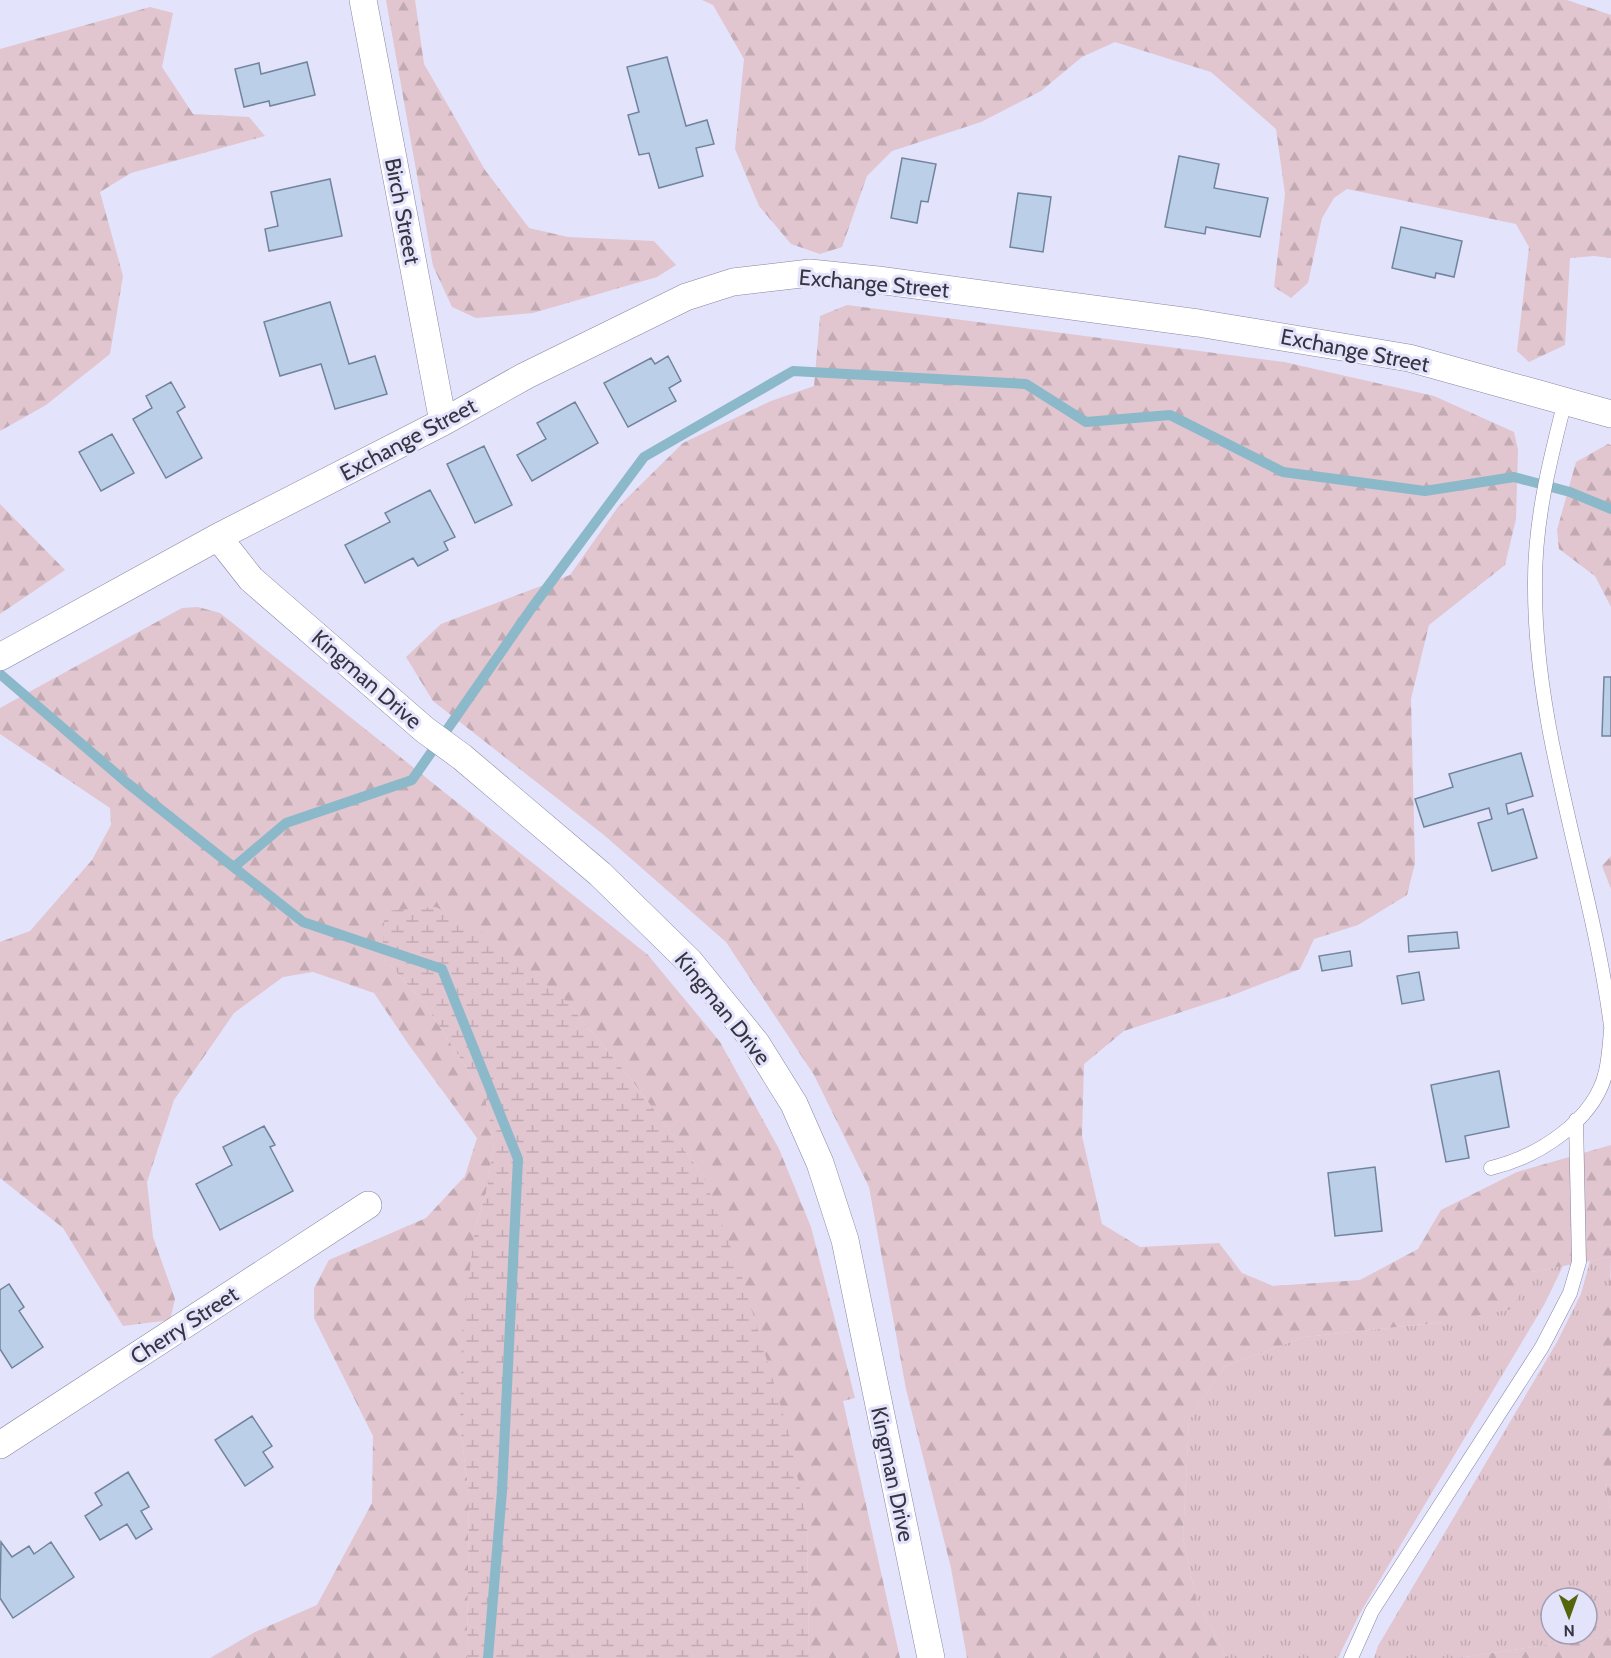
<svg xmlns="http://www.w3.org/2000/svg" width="1611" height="1658" font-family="Cabin,sans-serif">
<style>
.grass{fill:url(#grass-tufts);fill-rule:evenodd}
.forest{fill:url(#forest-firs)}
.wetland{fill:url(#wetland-marsh)}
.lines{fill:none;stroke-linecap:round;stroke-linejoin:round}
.stream{stroke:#8bb9c9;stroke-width:10}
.building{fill:#bbcfe8;stroke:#71849b;stroke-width:1.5}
.service-casing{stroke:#8785a1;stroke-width:15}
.minor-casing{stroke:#8785a1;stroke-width:28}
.service{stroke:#fff;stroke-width:14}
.minor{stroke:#fff;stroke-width:27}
.labels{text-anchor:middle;stroke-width:6;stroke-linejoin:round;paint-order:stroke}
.street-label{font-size:22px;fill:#353440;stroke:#e4e3fc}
</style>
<defs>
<pattern id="grass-tufts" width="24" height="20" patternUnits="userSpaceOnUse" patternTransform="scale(1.5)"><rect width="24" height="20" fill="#e1c5cf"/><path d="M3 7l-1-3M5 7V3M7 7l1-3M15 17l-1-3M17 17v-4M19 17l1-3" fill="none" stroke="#c2aab3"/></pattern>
<pattern id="forest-firs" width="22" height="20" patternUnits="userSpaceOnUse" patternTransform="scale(1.5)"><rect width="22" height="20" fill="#e1c5cf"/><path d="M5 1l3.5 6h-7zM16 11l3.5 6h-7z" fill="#c2aab3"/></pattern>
<pattern id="wetland-marsh" width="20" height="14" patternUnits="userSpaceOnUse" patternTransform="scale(1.5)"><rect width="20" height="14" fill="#e1c5cf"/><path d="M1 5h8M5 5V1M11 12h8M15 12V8" fill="none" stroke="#c2aab3"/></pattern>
</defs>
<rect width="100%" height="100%" fill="#e4e3fc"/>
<path class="grass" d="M1611 1257 1605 1483 1611 1509V1629L1600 1637 1458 1658H1374L1378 1646 1557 1342 1581 1294 1590 1261ZM1551 1598H1587V1634H1551Z
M1563 1266 1544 1305 1360 1613 1338 1658H1227L1196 1599 1183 1537 1189 1420 1225 1366 1304 1337 1444 1322 1532 1272Z"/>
<path class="forest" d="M386 0H415L424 64 485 170 529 228 568 237 654 241 676 265 657 277 533 313 476 318 452 307 433 266Z
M702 0H1567L1611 15V258L1594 256 1570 258 1565 345 1529 362 1517 351 1529 247 1516 224 1347 189 1334 198 1322 218 1308 283 1291 298 1274 287 1285 194 1276 129 1211 72 1115 42 1082 57 1041 91 981 122 892 151 867 176 842 247 820 254 791 244 759 206 735 149 744 59 713 5Z
M150 7 173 13 162 67 193 114 249 117 265 136 131 173 100 192 123 276 110 354 46 405 0 431V49Z
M847 305 1284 362 1434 396 1514 432 1518 450 1516 519 1505 565 1429 625 1411 699 1415 863 1407 895 1358 925 1314 939 1300 969 1233 995 1124 1031 1084 1064 1082 1136 1102 1224 1140 1247 1219 1243 1242 1273 1273 1286 1360 1280 1418 1249 1441 1210 1517 1172 1611 1145V1257L1532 1272 1512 1309 1444 1322 1304 1337 1225 1366 1189 1420 1183 1537 1196 1599 1227 1658H967L951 1568 906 1389 869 1187 814 1075 726 942 604 835 433 701 406 657 441 624 570 575 618 507 683 443 771 401 814 386 820 316Z
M1608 444 1611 445V607L1595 576 1559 549 1557 530 1576 462Z
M0 504 65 570 0 614Z
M198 607 220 613 648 955 720 1042 779 1149 811 1227 855 1398 843 1401 900 1658H809L807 1525 703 1175 630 1078 566 1001 382 956 424 1003 485 1096 494 1145 486 1193 475 1228 460 1427 469 1493 467 1658H210L255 1632 317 1605 372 1503 373 1436 314 1318V1288L329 1260 426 1218 465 1176 477 1138 409 1045 374 993 313 972 283 977 234 1013 174 1100 147 1182 153 1237 175 1299 170 1320 123 1326 63 1228 0 1178V942L30 931 92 860 111 825 110 808 0 734V708L182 608Z
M1611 856V889L1602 866Z
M1611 1276V1509L1605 1483 1595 1343Z
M1611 1629V1658H1458L1600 1637Z"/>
<path class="wetland" d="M436 907 481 931 566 1001 630 1078 703 1175 742 1277 789 1434 807 1525 809 1658H467L469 1493 460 1427 462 1333 475 1228 486 1193 494 1145 485 1096 424 1003 382 956 385 911Z"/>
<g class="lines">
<path class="stream" d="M0 674 126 782 303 922 442 969 518 1159 502 1491 488 1658
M234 867 286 823 412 780 531 609 644 457 793 371 1026 384 1086 422 1170 415 1283 472 1425 491 1514 477 1570 492 1611 509"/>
</g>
<path class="building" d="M667 57 686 126 707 120 714 144 696 148 703 176 659 188 649 153 639 155 628 115 639 112 627 67Z
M307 62 315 95 270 106 269 101 244 107 235 69 259 63 261 74Z
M1179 156 1219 164 1214 188 1268 198 1260 237 1206 227 1205 234 1165 227Z
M902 158 936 164 928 202 921 201 917 223 891 218Z
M330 179 342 236 269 251 265 229 278 226 271 192Z
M1018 193 1051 197 1043 252 1010 247Z
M1401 227 1462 241 1454 277 1436 273 1435 278 1392 268Z
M330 302 349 364 375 356 387 394 335 409 321 364 280 376 264 322Z
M668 356 681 381 669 388 676 401 628 427 604 383 651 358 655 364Z
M171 382 185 407 177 412 202 458 166 478 133 419 152 408 146 396Z
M575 402 598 443 532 481 517 455 546 439 537 423Z
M112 434 134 473 101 491 79 452Z
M484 446 512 505 475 523 447 464Z
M430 490 455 537 444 542 448 550 418 566 413 558 365 583 345 545 390 522 385 513Z
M1604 677H1611V736H1602Z
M1521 753 1533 796 1506 804 1508 814 1523 809 1537 858 1492 871 1478 823 1492 819 1489 808 1424 827 1415 799 1453 787 1449 774Z
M1457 932 1459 948 1409 952 1408 936Z
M1350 951 1352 966 1322 971 1319 956Z
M1419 972 1424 1000 1402 1004 1397 976Z
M1499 1071 1509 1127 1465 1136 1469 1158 1446 1162 1431 1085Z
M264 1126 275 1145 270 1147 293 1191 220 1230 196 1184 232 1165 223 1147Z
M1375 1167 1382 1231 1335 1236 1328 1173Z
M9 1284 24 1307 19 1311 43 1347 12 1368 0 1349V1290Z
M252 1416 272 1446 263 1452 273 1467 245 1486 215 1440Z
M128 1472 149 1507 141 1511 152 1529 136 1539 127 1524 100 1540 85 1516 102 1505 95 1493Z
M1 1542 12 1557 29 1546 34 1554 51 1542 74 1577 13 1618 0 1598Z"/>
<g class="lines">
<g class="service-casing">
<path id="service" d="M1565 401C1549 463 1534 524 1535 588 1535 737 1592 879 1611 1026
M1491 1168C1537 1157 1595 1121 1606 1071 1609 1058 1610 1043 1611 1030
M1351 1658 1372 1611 1542 1347 1570 1293 1579 1262 1576 1120"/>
</g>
<g class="minor-casing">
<path id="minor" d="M363 0 443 422
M218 537 251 579 425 730 462 757 600 874 690 962 756 1043 794 1104 820 1163 845 1240 931 1658
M0 657 218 537 443 422 525 376 686 297 733 282 810 273 878 280 1198 323 1409 358 1611 414
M0 1445 368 1205"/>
</g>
<use href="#service" class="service"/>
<use href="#minor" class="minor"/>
</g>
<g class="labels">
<g class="street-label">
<text transform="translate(403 211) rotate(79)" y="8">Birch Street</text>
<text transform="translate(874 283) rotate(5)" y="8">Exchange Street</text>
<text transform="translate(1355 350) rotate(11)" y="8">Exchange Street</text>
<text transform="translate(408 439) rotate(-28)" y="8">Exchange Street</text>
<text transform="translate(367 679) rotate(41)" y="8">Kingman Drive</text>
<text transform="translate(723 1008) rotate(51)" y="8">Kingman Drive</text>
<text transform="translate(184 1325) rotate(-33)" y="8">Cherry Street</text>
<text transform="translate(893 1474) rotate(78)" y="8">Kingman Drive</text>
</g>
</g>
<g transform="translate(1569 1616) rotate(179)"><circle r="28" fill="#e4e3fc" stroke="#9e9db1" stroke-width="1.5"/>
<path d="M0-4.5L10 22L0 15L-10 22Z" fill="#54650c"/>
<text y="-9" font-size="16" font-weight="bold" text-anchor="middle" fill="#353440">N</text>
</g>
</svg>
